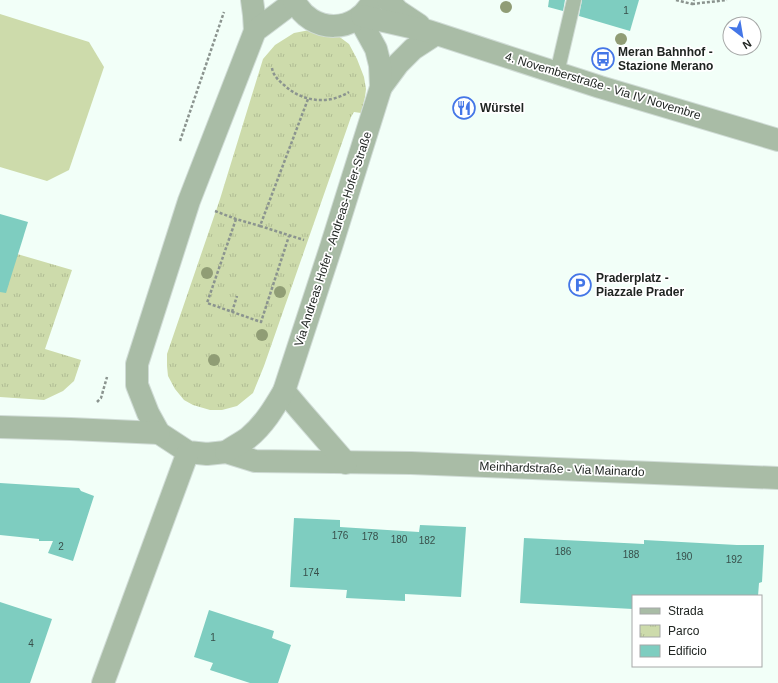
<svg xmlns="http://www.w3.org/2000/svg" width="778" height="683" font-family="Helvetica,sans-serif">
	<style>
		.grass { fill: #cddbab }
		.park { fill: url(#park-tufts) }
		.building { fill: #7ecdc0 }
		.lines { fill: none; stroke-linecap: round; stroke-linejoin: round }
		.service-casing { stroke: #d0dcd6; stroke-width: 16 }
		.minor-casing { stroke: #d0dcd6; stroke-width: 24 }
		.tertiary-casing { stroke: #d0dcd6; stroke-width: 24 }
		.path { stroke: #8b948f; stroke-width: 2.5; stroke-dasharray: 3 2; stroke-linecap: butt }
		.service { stroke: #a9bca6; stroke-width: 14 }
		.minor { stroke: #a9bca6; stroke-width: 22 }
		.tertiary { stroke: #a9bca6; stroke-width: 22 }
		.tree { fill: #909d75 }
		.labels { text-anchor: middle; stroke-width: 3.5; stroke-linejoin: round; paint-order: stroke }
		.number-label { font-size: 10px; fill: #384f4a }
		.poi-label { font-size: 12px; font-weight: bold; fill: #202522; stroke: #fff; text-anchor: start }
		.street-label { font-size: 12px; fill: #202522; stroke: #fff }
	</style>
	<defs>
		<pattern id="park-tufts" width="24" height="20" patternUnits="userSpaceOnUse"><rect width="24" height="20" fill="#cddbab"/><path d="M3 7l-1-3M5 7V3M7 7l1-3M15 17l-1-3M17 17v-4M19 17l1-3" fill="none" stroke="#b0bc93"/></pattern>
	</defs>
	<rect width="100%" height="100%" fill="#f2fff8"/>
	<polygon class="grass" points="0,14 89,42 104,67 69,170 47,181 0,167"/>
	<g class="park">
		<polygon points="315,29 337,35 349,44 357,59 364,77 366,89 365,97 361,113 354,112 351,117 264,366 253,393 237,406 222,410 210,410 193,405 184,400 175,389 168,376 167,366 167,354 220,199 263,59 275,45 294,33"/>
		<polygon points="0,249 72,270 45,349 81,360 74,381 63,391 44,400 0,397"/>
	</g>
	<g class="building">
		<polygon points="549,0 565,0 563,11 548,7"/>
		<polygon points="582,0 639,0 630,31 579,16"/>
		<polygon points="0,214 28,222 6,293 0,292"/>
		<polygon points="0,483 79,488 81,491 94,496 73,561 48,553 53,541 39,541 39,539 0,535"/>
		<polygon points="294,518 340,520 340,527 419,532 420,525 466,527 461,597 405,594 405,601 346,598 347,590 290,587"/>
		<polygon points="524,538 644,544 644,540 737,545 764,545 762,582 759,583 758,596 633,596 633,609 520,603"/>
		<polygon points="0,602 52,619 30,683 0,683"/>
		<polygon points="209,610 274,631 272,638 291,645 278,683 250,683 210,670 213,663 194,657"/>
	</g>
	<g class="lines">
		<g class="service-casing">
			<polyline id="service" points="557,73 574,0"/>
		</g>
		<g class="minor-casing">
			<g id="minor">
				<polyline points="252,0 254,15 255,31"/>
				<polyline points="293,0 287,7 255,31 189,201 137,364 137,385 148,413 159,433 188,452 207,454 226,452 255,461 411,463 778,478"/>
				<polyline points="381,87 398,64 413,49 436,34"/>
				<polyline points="284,391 300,410 346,463"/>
				<polyline points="0,427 71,429 159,433"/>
				<path d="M226,452C233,447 241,443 248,438C264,425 274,408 284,391L331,247L381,87L380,65L376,49L359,18"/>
				<polyline points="103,683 188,452"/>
			</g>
		</g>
		<g class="tertiary-casing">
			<g id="tertiary">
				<path d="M294,0C311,35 357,34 373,0"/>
				<polyline points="388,0 398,11 419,25"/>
				<polyline points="362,16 428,31 600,87 778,140"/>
			</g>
		</g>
		<g class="path">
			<polyline points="676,0 692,4 694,0"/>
			<polyline points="692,4 727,0"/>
			<path d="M272,68C273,75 278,80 284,85C302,102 328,105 349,92"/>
			<polyline points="180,141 224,12"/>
			<polyline points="215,211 236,219 260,226 308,99"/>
			<polyline points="236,219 207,303 261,322 289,236"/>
			<polyline points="260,226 304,240"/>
			<polyline points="232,312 237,296"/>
			<polyline points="97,402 101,398 107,377"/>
		</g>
		<use href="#service" class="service"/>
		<use href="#minor" class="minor"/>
		<use href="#tertiary" class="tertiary"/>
	</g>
	<g class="tree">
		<circle cx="506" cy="7" r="6"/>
		<circle cx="621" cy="39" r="6"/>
		<circle cx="207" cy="273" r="6"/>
		<circle cx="280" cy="292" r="6"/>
		<circle cx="262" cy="335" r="6"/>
		<circle cx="214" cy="360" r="6"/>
	</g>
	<defs>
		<g id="bus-ring" transform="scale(1.15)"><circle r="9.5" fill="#fff" stroke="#4476e7" stroke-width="1.5"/><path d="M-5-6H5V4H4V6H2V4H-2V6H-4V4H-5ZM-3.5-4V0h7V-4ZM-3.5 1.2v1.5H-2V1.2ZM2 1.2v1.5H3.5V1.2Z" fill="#4476e7"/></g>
		<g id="restaurant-ring" transform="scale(1.15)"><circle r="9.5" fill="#fff" stroke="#4476e7" stroke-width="1.5"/><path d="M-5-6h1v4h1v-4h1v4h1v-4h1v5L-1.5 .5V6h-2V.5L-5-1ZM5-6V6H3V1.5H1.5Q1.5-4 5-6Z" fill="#4476e7"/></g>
		<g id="parking-ring" transform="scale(1.15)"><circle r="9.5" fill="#fff" stroke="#4476e7" stroke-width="1.5"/><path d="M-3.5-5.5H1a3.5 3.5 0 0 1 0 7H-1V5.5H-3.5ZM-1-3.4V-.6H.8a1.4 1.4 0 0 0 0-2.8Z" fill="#4476e7"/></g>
	</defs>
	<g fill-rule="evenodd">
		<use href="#bus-ring" x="603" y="59"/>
		<use href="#restaurant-ring" x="464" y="108"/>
		<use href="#parking-ring" x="580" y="285"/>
	</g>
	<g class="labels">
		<g class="number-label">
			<text x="626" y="14">1</text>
			<text x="340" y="539">176</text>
			<text x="370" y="540">178</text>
			<text x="399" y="543">180</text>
			<text x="427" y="544">182</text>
			<text x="61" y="550">2</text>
			<text x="563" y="555">186</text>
			<text x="631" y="558">188</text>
			<text x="684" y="560">190</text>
			<text x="734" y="563">192</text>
			<text x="311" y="576">174</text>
			<text x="213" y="641">1</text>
			<text x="31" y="647">4</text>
		</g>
		<g class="poi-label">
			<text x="618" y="56">Meran Bahnhof -<tspan x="618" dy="14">Stazione Merano</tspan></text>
			<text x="480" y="112">Würstel</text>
			<text x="596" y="282">Praderplatz -<tspan x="596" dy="14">Piazzale Prader</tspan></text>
		</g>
		<g class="street-label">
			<text transform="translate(603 86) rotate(17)" y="4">4. Novemberstraße - Via IV Novembre</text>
			<text transform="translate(333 239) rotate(-72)" y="4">Via Andreas Hofer - Andreas-Hofer-Straße</text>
			<text transform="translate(562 469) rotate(2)" y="4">Meinhardstraße - Via Mainardo</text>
		</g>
	</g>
	<rect x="632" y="595" width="130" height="72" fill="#ffffff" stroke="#a6a8a7"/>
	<rect x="640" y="608" width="20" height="6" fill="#a9bca6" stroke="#a6a8a7"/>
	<text x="668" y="615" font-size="12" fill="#202522">Strada</text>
	<rect x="640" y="625" width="20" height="12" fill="url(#park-tufts)" stroke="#a6a8a7"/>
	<text x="668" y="635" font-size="12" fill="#202522">Parco</text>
	<rect x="640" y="645" width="20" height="12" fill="#7ecdc0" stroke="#a6a8a7"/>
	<text x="668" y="655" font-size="12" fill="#202522">Edificio</text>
	<g transform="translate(742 36) rotate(149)"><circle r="19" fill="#ffffff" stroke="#a6a8a7"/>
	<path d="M0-3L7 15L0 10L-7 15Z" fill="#4476e7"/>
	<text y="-6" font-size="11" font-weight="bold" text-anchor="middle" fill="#202522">N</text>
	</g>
</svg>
